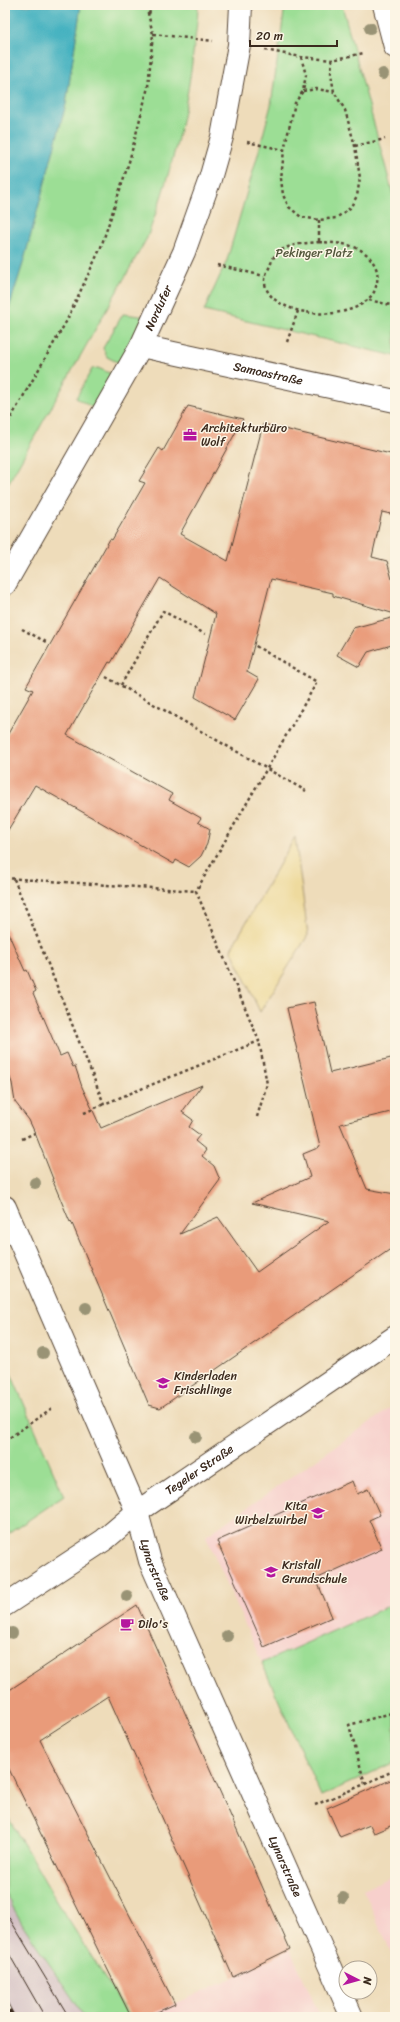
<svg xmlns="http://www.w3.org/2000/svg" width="400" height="2022" font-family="Sriracha,sans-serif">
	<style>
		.built { fill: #f7d0cc }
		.industrial { fill: #d2bec3 }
		.green { fill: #9cde95; stroke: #6c845a }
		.sand { fill: #eeda9e; stroke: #94825e }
		.water { fill: #43b1c0; stroke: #3f6e6f }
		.building { fill: #e99b7a }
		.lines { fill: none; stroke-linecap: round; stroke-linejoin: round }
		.street-casing { stroke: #564535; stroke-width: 24 }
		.path { stroke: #564535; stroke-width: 2.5; stroke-dasharray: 3 3; stroke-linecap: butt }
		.street { stroke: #fff; stroke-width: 22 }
		.tram { stroke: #3b2a1e; stroke-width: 1 }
		.rail-casing { stroke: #3b2a1e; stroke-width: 4.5 }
		.rail { stroke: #fcf5e5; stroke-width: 3; stroke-dasharray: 9; stroke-linecap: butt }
		.tree { fill: #999375 }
		.labels { text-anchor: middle; stroke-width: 3; stroke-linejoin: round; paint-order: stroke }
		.park-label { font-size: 12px; fill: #53573c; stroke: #fcf5e5 }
		.street-label { font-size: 12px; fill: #3b2a1e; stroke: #fcf5e5 }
		.poi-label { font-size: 12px; fill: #3b2a1e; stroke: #fcf5e5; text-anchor: start }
	</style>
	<rect width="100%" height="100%" fill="#fcf5e5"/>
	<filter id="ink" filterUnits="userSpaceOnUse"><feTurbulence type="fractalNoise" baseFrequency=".025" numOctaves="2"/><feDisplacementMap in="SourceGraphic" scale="8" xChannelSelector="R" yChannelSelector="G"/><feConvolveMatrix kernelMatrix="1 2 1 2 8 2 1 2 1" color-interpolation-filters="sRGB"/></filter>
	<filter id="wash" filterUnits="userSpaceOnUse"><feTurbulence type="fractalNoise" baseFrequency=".012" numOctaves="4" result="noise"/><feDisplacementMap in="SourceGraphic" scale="16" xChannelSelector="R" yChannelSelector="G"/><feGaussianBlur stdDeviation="0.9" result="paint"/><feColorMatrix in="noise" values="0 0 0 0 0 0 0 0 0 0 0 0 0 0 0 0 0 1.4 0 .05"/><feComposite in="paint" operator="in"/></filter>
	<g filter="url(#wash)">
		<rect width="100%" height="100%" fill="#eedcba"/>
		<g class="built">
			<polygon points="395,1405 395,1603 262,1663 206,1536"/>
			<polygon points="395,1875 395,1962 363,1889"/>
			<polygon points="290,1949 321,2017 146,2017 234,1977"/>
		</g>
		<polygon class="industrial" points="5,1893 23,1925 85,2017 5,2017"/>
		<g class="green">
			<path d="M81,5H198C198,21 195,38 193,54C186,118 169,178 147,238L5,489V321L24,260L66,104Z"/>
			<polygon points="285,5 342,5 395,202 395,356 204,311 227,260 258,154 271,105"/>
			<polygon points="123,314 148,317 121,364 107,357 103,348"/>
			<polygon points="98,368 114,375 95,408 93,408 76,398 92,369"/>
			<polygon points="5,1360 64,1496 5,1536"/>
			<polygon points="395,1603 395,1762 321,1796 262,1663"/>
			<polygon points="5,1812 57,1902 130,2017 85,2017 23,1925 5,1893"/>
		</g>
		<polygon class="sand" points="295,837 308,935 260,1012 231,949"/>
		<polygon class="water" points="5,5 81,5 66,104 24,260 5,321"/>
		<g id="blocks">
			<g class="building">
				<polygon points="188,406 243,419 180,534 228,561 263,424 395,455 395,515 382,512 372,557 387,561 395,590 395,614 333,596 333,593 271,579 247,672 259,679 235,720 195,697 216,614 160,578 111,663 109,662 67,735 172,794 169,800 201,818 198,822 210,829 207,844 201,856 189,867 176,860 174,864 35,785 5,835 5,739 33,690 26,687 110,539 112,540 145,483 139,481 159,448 163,451"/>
				<polygon points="395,617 395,644 368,652 359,667 337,655 353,628"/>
				<polygon points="5,926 25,971 27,970 36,991 33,993 60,1056 67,1053 73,1067 75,1066 82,1087 101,1128 202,1085 182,1112 193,1120 189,1127 200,1135 195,1141 206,1150 202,1156 214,1166 220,1180 180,1234 218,1217 257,1272 329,1221 252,1203 310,1177 303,1154 320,1147 287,1008 314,1002 330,1073 395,1057 395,1111 340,1124 367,1189 395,1194 395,1246 160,1408 149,1405 71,1221 70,1222 52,1179 53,1179 35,1133 29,1120 15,1102 12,1083 5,1065"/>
				<polygon points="352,1481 357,1494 368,1489 380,1515 369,1520 382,1549 316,1579 332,1617 264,1647 217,1541"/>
				<polygon points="137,1605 290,1949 233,1977 108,1696 40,1740 175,2004 146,2017 131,2017 5,1761 5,1693"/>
				<polygon points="395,1778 395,1824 374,1833 370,1825 340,1837 327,1808"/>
			</g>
		</g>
	</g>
	<g filter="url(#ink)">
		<use href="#blocks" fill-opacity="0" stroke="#564535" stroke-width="1"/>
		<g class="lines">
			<g class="street-casing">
				<g id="street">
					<polyline points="384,5 395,47"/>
					<path id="s1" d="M141,346L395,401"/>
					<path id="s2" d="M5,584L141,346L184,252L210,179L222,137L239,45L241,5"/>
					<path id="s3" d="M5,1207L137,1512L150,1561L352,2017"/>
					<path id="s4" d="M5,1605L104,1540L137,1512L395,1337"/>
				</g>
			</g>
			<g class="path">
				<polyline points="149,14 152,5"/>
				<polyline points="153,34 213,41"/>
				<polyline points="265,50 301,57 332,60 364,53"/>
				<polyline points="301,57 306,75 303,91 295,103 284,150 281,179 283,195 289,207 301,217 319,220 336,218 350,208 357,196 360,178 355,146 345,110 334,92 331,74 332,60"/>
				<polyline points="303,91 317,89 334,92"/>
				<polyline points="247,142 284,150"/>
				<polyline points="355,146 385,139"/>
				<polyline points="319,220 319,242"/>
				<path d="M319,242C342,243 366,244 376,268C379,276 377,285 374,292C350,332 243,312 269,268C271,264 273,257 276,254C287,244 306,243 319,242Z"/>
				<polyline points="217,265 264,276"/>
				<polyline points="369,300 395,306"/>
				<polyline points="287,342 298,311"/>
				<polyline points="5,428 66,322 101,247 129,162 148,87 153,34 146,5"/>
				<polyline points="22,629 46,642"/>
				<polyline points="106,677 306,791"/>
				<polyline points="121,685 163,611 205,634"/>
				<polyline points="5,878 196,891"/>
				<polyline points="14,879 104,1104 259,1041 196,891 317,682 254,645"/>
				<polyline points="84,1113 104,1104"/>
				<polyline points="257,1117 267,1084 259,1041"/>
				<polyline points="22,1139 35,1133"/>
				<polyline points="5,1441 52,1408"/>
				<polyline points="365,1784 395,1770"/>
				<polyline points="315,1805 365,1784 349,1725 395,1712"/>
			</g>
			<use href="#street" class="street"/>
			<g class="tram">
				<polyline points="5,1911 69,2017"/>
				<polyline points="5,1947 45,2017"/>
			</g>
			<g class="rail-casing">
				<polyline id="rail" points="5,2002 13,2017"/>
			</g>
			<use href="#rail" class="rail"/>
		</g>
		<g class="tree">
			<circle cx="370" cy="28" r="6"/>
			<circle cx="383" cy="74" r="6"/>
			<circle cx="35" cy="1183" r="6"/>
			<circle cx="86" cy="1308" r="6"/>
			<circle cx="43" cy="1353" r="6"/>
			<circle cx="196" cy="1437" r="6"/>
			<circle cx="127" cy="1596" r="6"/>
			<circle cx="12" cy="1633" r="6"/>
			<circle cx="227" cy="1636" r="6"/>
			<circle cx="343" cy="1898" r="6"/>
		</g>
	</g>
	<defs>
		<g id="office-bare" transform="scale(1.08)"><path d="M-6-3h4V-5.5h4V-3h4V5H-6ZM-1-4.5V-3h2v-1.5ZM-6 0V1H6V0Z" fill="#b5179e" stroke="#fcf5e5" stroke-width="2.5" paint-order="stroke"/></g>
		<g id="school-bare" transform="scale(1.08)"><path d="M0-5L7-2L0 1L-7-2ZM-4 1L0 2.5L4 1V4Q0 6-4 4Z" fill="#b5179e" stroke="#fcf5e5" stroke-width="2.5" paint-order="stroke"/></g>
		<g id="cafe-bare" transform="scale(1.08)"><path d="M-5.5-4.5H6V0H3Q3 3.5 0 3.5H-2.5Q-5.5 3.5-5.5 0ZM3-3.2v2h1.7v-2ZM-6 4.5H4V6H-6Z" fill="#b5179e" stroke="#fcf5e5" stroke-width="2.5" paint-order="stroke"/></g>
	</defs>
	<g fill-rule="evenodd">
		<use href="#office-bare" x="190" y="435"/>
		<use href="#school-bare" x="163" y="1383"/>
		<use href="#school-bare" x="318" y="1513"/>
		<use href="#school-bare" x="271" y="1572"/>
		<use href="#cafe-bare" x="127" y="1624"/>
	</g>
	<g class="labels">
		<g class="park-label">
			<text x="314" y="257">Pekinger Platz</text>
		</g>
		<g class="street-label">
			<text dy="4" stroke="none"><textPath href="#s2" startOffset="316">Nordufer</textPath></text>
			<text dy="4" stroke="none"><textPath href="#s1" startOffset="130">Samoastraße</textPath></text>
			<text dy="4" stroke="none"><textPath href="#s4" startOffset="237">Tegeler Straße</textPath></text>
			<text dy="4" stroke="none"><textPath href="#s3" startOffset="393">Lynarstraße</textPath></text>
			<text dy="4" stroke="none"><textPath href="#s3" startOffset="717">Lynarstraße</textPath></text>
		</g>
		<g class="poi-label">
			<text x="201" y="432">Architekturbüro<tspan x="201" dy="14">Wolf</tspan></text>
			<text x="174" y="1380">Kinderladen<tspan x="174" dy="14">Frischlinge</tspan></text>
			<text x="307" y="1510" text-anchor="end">Kita<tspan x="307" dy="14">Wirbelzwirbel</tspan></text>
			<text x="282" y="1569">Kristall<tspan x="282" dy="14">Grundschule</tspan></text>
			<text x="138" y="1628">Dilo's</text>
		</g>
	</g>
	<rect width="400" height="2022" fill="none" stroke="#fcf5e5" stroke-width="20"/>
	<g transform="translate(358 1980) rotate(96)"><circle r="19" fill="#fcf5e5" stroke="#afa495"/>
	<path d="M0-3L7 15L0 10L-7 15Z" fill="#b5179e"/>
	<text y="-6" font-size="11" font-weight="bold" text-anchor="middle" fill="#3b2a1e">N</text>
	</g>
	<path d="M250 40v6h87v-6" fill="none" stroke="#3b2a1e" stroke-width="2"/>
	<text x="256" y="40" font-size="12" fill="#3b2a1e" stroke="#fcf5e5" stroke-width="3" paint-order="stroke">20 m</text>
</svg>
